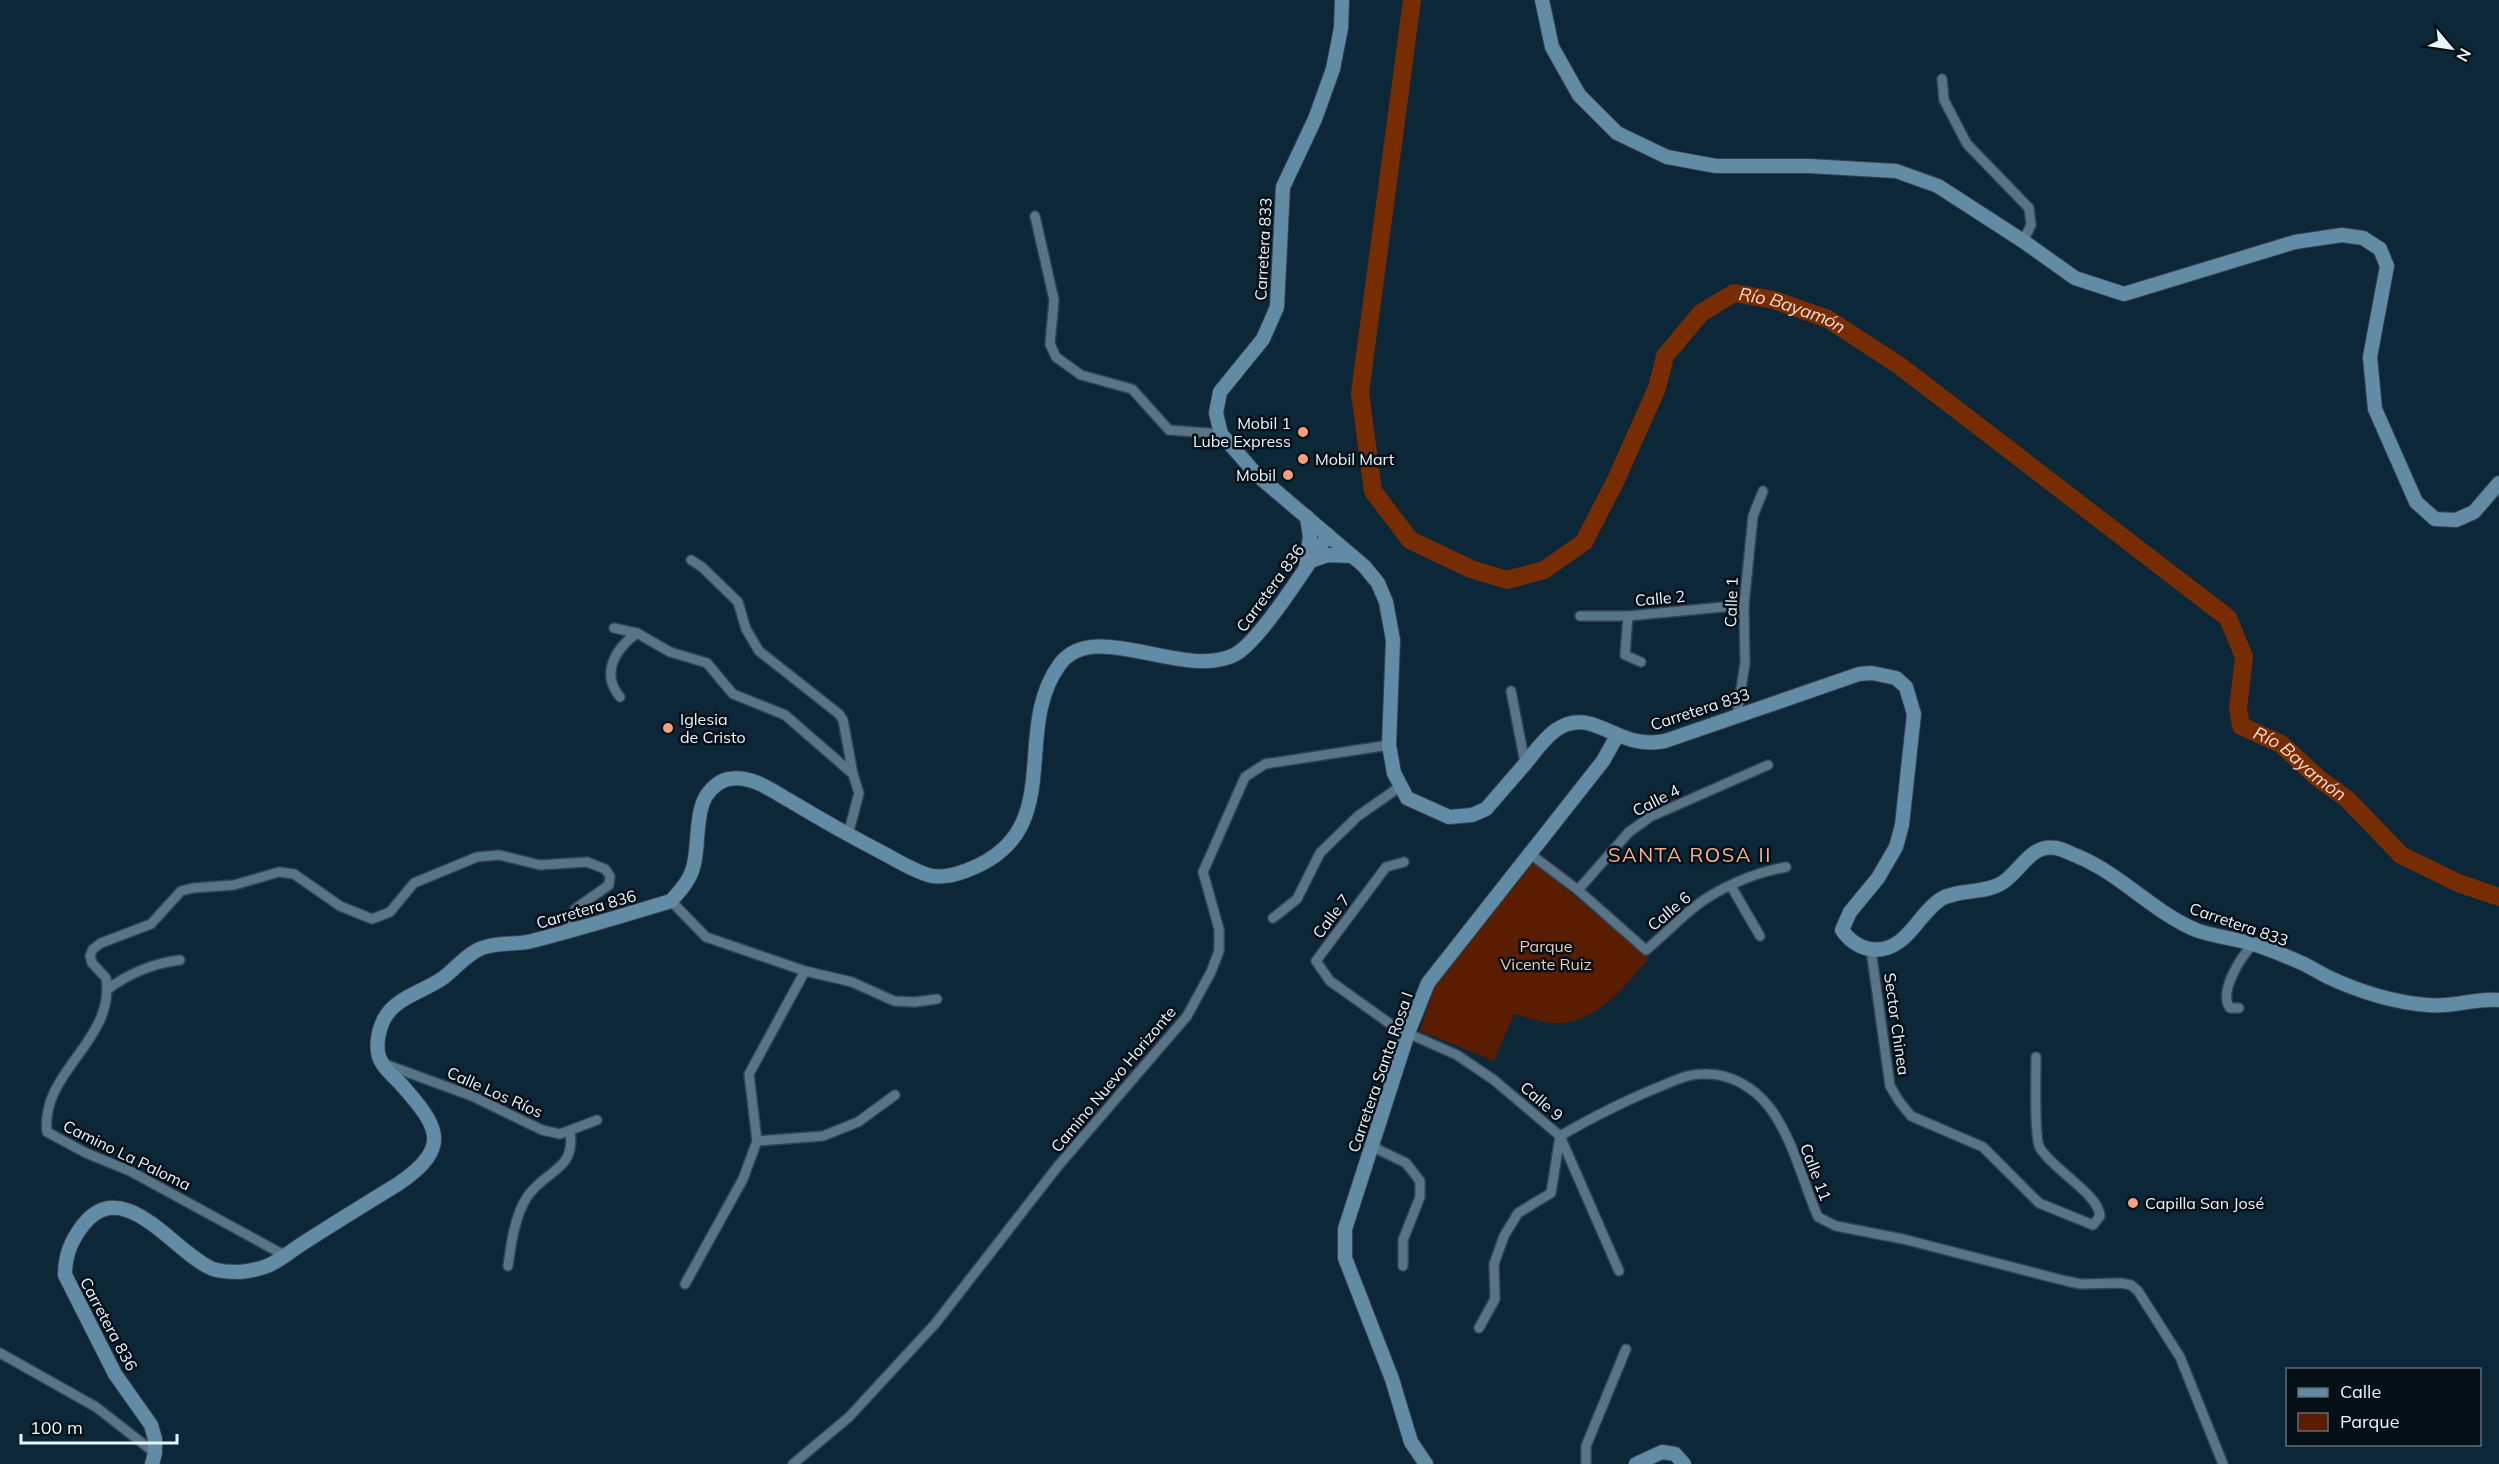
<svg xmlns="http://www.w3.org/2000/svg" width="2499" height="1464" font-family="Mulish,sans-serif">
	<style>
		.green { fill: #5a1d00 }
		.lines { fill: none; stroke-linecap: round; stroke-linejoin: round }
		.river { stroke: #782c02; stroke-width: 18 }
		.street-casing { stroke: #334250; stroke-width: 12 }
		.secondary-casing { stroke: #334250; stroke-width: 16 }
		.street { stroke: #587588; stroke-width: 9 }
		.secondary { stroke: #628ba5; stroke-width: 14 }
		.poi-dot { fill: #f2a07f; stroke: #050f16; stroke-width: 2 }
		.labels { text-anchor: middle; stroke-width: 5; stroke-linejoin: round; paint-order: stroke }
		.street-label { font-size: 16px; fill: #e9f5fe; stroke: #050f16 }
		.poi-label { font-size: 16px; fill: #e9f5fe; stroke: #050f16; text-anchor: start }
		.park-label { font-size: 16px; fill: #f4c6b3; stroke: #050f16 }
		.water-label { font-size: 18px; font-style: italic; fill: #f2dad1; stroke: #050f16 }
		.quarter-label { font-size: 20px; letter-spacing: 1.5px; fill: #fcaf90; stroke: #050f16 }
	</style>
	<rect width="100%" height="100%" fill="#0c2838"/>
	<path class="green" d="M1534,862L1649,958C1626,985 1599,1021 1560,1023C1545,1024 1528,1018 1514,1014L1494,1061L1420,1031L1433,990L1441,977Z"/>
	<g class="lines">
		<path class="river" id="s1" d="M1412,0L1360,393L1373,491L1410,540L1471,569L1507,580L1544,570L1584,542L1615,482L1657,388L1665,356L1701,313L1734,293L1774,300L1828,319L1900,366L2228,618L2244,657L2238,708L2241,726L2281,744L2318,778L2347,799L2401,855L2458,883L2499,897"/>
		<g class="street-casing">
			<g id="street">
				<polyline points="1942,79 1944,100 1967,144 2029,208 2031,225 2023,241"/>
				<polyline points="1035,216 1054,300 1050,344 1056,357 1081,375 1132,389 1169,430 1221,434"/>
				<polyline points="691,560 702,567 738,602 746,629 759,651 839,714 843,720 853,774 859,793 848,835"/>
				<polyline points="1580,616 1628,616 1744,605"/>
				<polyline points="1628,616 1625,655 1641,662"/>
				<polyline points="614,628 637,633 670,652 707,663 733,694 785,715 853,774"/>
				<polyline points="1511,691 1525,763"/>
				<path d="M620,697C600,673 616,648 637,633"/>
				<polyline points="1737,715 1745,663 1744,605 1753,516 1763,491"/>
				<path d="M1529,853L1578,890L1646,950C1662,937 1676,922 1692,909C1717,888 1754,873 1786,867"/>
				<polyline points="1404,862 1386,867 1316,961 1330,981 1396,1028 1457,1055 1494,1080 1560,1136 1619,1271"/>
				<polyline points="1731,886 1760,936"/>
				<polyline points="1578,890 1629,832 1650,817 1768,765"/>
				<polyline points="671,901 706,937 805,971 852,982 894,1001 915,1002 937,999"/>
				<polyline points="1273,918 1297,899 1320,853 1358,816 1401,786"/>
				<path d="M1871,950L1890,1086L1899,1101L1911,1116L1983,1147L2039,1203L2093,1225L2100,1216C2099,1194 2053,1170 2040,1148C2034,1139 2036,1072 2036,1057"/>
				<path d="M107,990C127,974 154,963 180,960"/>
				<path d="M2239,1008H2230C2218,992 2241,957 2253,944"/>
				<polyline points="382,1063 472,1096 542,1130 560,1134 597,1120"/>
				<polyline points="757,1141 823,1136 858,1122 895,1095"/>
				<polyline points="1371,1146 1406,1163 1420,1181 1420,1197 1403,1240 1403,1266"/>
				<path d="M284,1255L130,1171L86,1153L47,1132C40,1072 116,1040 106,978L92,963L90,956L93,949L101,943L151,924L181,891L193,888L234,885L279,872L294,874L340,906L372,919L390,912L414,883L477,857L499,855L540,865L587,862L605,869L610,876L609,885L575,909L567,931"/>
				<path d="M508,1266C511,1244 515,1215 527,1197C546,1169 576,1171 570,1131"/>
				<polyline points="685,1284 743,1179 757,1141 749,1074 805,971"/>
				<path d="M1479,1328L1495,1299L1494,1264L1504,1236L1518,1213L1551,1193L1560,1136C1593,1117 1624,1101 1659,1087C1673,1081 1687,1074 1703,1074C1730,1073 1754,1087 1770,1108C1793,1139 1803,1182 1818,1217L1836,1226L1903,1239L2066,1281L2081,1284L2121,1283L2131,1285L2138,1291L2180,1357L2223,1464"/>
				<polyline points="0,1353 96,1407 155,1453"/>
				<polyline points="793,1464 849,1417 935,1324 1058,1166 1187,1016 1211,972 1219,951 1219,929 1203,872 1245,777 1265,764 1389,745"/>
				<polyline points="1586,1464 1586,1446 1626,1349"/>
			</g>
		</g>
		<g class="secondary-casing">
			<g id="secondary">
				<path d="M1342,0L1341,28L1333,69L1315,119L1283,187L1277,307L1263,339L1220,392L1216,413L1221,434L1257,475L1364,566L1378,583L1386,602L1393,640L1389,745L1394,773L1407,798L1449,817L1472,815L1486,809C1499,794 1512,779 1525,764C1542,743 1559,715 1591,724C1619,733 1633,747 1665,741L1859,674L1872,673L1896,678L1906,687L1914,714L1902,825L1896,847L1878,878L1850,912L1842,930C1855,949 1879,957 1900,941C1916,929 1924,910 1941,899C1958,889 1984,894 2002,883C2021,871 2030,844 2056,848C2063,849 2071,854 2077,856C2121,874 2153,912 2196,930C2215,937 2235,938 2253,944C2270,949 2288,957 2304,964C2312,968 2320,973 2328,977C2360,992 2392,1002 2427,1005C2452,1008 2474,998 2499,1000"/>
				<polyline points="1542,0 1552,47 1579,95 1617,133 1667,157 1716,166 1809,166 1896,171 1938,186 2023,241 2075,278 2124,294 2295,242 2342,235 2363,238 2380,249 2387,266 2370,357 2375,409 2416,502 2435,519 2456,520 2474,512 2499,483"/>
				<polyline points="1310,561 1328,555 1352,556"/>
				<polyline points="1306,563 1310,537 1307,517"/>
				<path d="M152,1464L155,1453V1439L151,1425L115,1374L65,1275C65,1255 71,1241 83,1225C124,1173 175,1254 213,1269C221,1272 231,1272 240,1272C249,1271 259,1269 267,1266C280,1261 293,1249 305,1242C336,1222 367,1203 398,1184C454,1146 437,1125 400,1083C394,1077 386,1070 382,1063C374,1051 378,1031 384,1019C396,997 423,992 443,978C455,969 468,953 482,948C498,942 516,945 532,941C578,929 625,915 671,901C681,890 691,879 694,864C699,844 695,808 709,792C713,787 721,780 729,779C751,774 774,792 792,802C822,820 852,837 883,853C898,861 915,872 932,876C939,877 950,876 956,874C1074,839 1008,734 1060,664C1094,618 1183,680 1234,655C1260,642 1309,562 1328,535"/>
				<polyline points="1426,1464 1411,1442 1392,1379 1345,1258 1345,1229 1408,1033 1428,983 1603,761 1617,736"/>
				<polyline points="1636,1464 1662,1452 1675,1454 1684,1464"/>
			</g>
		</g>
		<use href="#street" class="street"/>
		<use href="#secondary" class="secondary"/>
	</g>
	<g class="poi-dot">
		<circle cx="1303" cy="432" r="6"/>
		<circle cx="1303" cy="459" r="6"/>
		<circle cx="1288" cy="475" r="6"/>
		<circle cx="668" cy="728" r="6"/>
		<circle cx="2133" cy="1203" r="6"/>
	</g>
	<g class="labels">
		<g class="street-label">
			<text transform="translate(1263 249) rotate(-87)" y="6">Carretera 833</text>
			<text transform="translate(1270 588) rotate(-54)" y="6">Carretera 836</text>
			<text transform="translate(1660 598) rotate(-5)" y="6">Calle 2</text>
			<text transform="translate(1731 602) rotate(-88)" y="6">Calle 1</text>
			<text transform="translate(1700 709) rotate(-18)" y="6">Carretera 833</text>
			<text transform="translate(1656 800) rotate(-27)" y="6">Calle 4</text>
			<text transform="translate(586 909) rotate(-16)" y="6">Carretera 836</text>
			<text transform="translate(1669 911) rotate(-40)" y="6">Calle 6</text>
			<text transform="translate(1331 916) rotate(-53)" y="6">Calle 7</text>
			<text transform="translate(2239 924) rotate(19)" y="6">Carretera 833</text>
			<text transform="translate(1897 1024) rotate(82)" y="6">Sector Chinea</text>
			<text transform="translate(1380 1072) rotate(-71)" y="6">Carretera Santa Rosa I</text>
			<text transform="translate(1113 1079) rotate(-50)" y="6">Camino Nuevo Horizonte</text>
			<text transform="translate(495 1092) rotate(24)" y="6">Calle Los Ríos</text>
			<text transform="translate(1542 1101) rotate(41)" y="6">Calle 9</text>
			<text transform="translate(127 1155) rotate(26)" y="6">Camino La Paloma</text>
			<text transform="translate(1816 1172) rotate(69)" y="6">Calle 11</text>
			<text transform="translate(109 1324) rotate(62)" y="6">Carretera 836</text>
		</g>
		<g class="poi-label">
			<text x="1291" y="429" text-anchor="end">Mobil 1<tspan x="1291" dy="18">Lube Express</tspan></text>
			<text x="1315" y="465">Mobil Mart</text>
			<text x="1276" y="481" text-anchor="end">Mobil</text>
			<text x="680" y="725">Iglesia<tspan x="680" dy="18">de Cristo</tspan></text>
			<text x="2145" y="1209">Capilla San José</text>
		</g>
		<g class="park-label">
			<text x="1546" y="952">Parque<tspan x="1546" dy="18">Vicente Ruiz</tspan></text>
		</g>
		<g class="water-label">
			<text dy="6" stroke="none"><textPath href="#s1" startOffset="1108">Río Bayamón</textPath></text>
			<text dy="6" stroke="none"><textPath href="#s1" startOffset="1827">Río Bayamón</textPath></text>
		</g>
		<g class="quarter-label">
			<text x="1690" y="862">SANTA ROSA II</text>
		</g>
	</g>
	<rect x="2286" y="1368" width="195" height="78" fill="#050f16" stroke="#606b73" stroke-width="1.5"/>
	<rect x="2298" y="1388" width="30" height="9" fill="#628ba5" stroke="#606b73" stroke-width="1.5"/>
	<text x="2340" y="1398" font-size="18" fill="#e9f5fe">Calle</text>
	<rect x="2298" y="1413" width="30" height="18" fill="#5a1d00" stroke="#606b73" stroke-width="1.5"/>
	<text x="2340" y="1428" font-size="18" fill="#e9f5fe">Parque</text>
	<g transform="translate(2451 48) rotate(119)" stroke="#050f16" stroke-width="4.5" paint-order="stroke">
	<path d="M0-4.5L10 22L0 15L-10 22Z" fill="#e9f5fe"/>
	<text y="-9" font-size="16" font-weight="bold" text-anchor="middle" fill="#e9f5fe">N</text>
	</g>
	<path d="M21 1434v9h156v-9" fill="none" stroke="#e9f5fe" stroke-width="3"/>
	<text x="30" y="1434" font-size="18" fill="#e9f5fe" stroke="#050f16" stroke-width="4.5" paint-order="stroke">100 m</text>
</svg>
